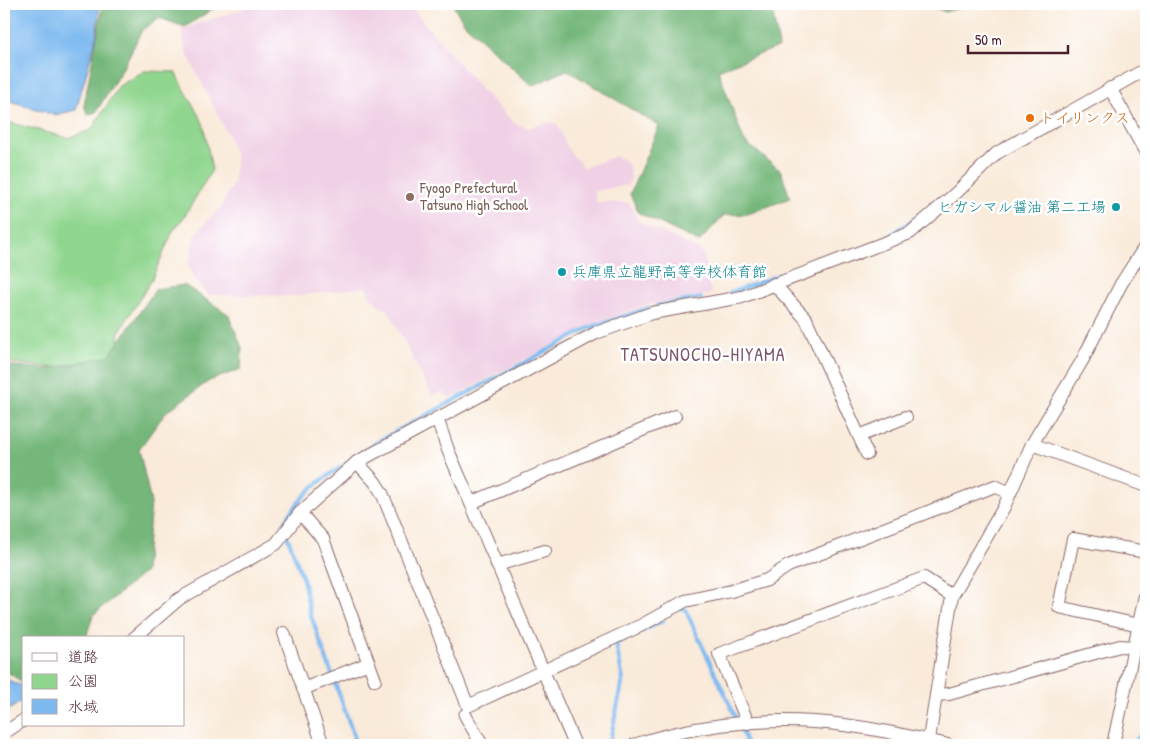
<svg xmlns="http://www.w3.org/2000/svg" width="1150" height="749" font-family="'Patrick Hand','Klee One',sans-serif">
	<style>
		.built { fill: #f0d0e5 }
		.green { fill: #90d68f; stroke: #6d7a5d }
		.forest { fill: #74b77a; stroke: #5f6b52 }
		.water { fill: #7ebaf0; stroke: #646c8e }
		.lines { fill: none; stroke-linecap: round; stroke-linejoin: round }
		.stream { stroke: #7ebaf0; stroke-width: 4 }
		.river { stroke: #7ebaf0; stroke-width: 24 }
		.minor-casing { stroke: #876668; stroke-width: 14 }
		.minor { stroke: #fff; stroke-width: 12 }
		.food-dot { fill: #e8710a; stroke: #fff; stroke-width: 2 }
		.education-dot { fill: #8d6e63; stroke: #fff; stroke-width: 2 }
		.culture-dot { fill: #0f9aa8; stroke: #fff; stroke-width: 2 }
		.labels { text-anchor: middle; stroke-width: 5; stroke-linejoin: round; paint-order: stroke }
		.food-label { font-size: 15px; fill: #c56008; stroke: #fff; text-anchor: start }
		.education-label { font-size: 15px; fill: #785e54; stroke: #fff; text-anchor: start }
		.culture-label { font-size: 15px; fill: #0d838f; stroke: #fff; text-anchor: end }
		.quarter-label { font-size: 18px; letter-spacing: 1px; fill: #7c546a; stroke: #fff }
	</style>
	<rect width="100%" height="100%" fill="#fff"/>
	<filter id="ink" filterUnits="userSpaceOnUse"><feTurbulence type="fractalNoise" baseFrequency=".02" numOctaves="2"/><feDisplacementMap in="SourceGraphic" scale="10" xChannelSelector="R" yChannelSelector="G"/><feConvolveMatrix kernelMatrix="1 2 1 2 8 2 1 2 1" color-interpolation-filters="sRGB"/></filter>
	<filter id="wash" filterUnits="userSpaceOnUse"><feTurbulence type="fractalNoise" baseFrequency=".0096" numOctaves="4" result="noise"/><feDisplacementMap in="SourceGraphic" scale="20" xChannelSelector="R" yChannelSelector="G"/><feGaussianBlur stdDeviation="1.12" result="paint"/><feColorMatrix in="noise" values="0 0 0 0 0 0 0 0 0 0 0 0 0 0 0 0 0 1.4 0 .05"/><feComposite in="paint" operator="in"/></filter>
	<g filter="url(#wash)">
		<rect width="100%" height="100%" fill="#f9ead9"/>
		<polygon class="built" points="293,4 410,4 419,17 487,96 514,123 529,128 547,122 557,124 569,151 584,168 617,156 628,164 631,178 628,185 594,191 596,202 629,203 638,221 703,252 711,294 645,305 593,324 450,398 443,392 432,396 388,310 380,307 370,296 367,287 296,296 209,295 196,281 188,266 195,234 221,207 234,182 235,157 228,135 185,50 182,29 252,6 277,8"/>
		<polygon class="green" points="144,71 175,72 203,123 212,170 184,217 173,231 151,281 119,332 120,352 72,370 4,362 4,121 68,138 91,130 119,86"/>
		<g class="forest">
			<polygon points="103,4 220,4 185,27 159,18 142,30 124,66 96,112 88,115 84,105"/>
			<polygon points="452,4 771,4 779,47 718,70 744,141 781,171 790,198 748,214 724,215 699,242 639,213 630,194 659,126 567,70 532,86 465,24"/>
			<polygon points="926,4 973,4 945,12"/>
			<polygon points="184,285 228,314 242,347 241,369 209,381 166,412 139,449 151,503 145,572 93,615 86,638 24,638 24,683 4,670 4,417 6,414 4,365 48,369 109,356 156,289"/>
		</g>
		<g class="water">
			<polygon points="4,4 100,4 96,39 76,110 55,115 4,99"/>
			<polygon points="4,678 24,687 24,700 4,713"/>
		</g>
		<g class="lines">
			<g class="stream">
				<polyline points="892,234 926,212"/>
				<polyline points="730,293 834,255"/>
				<polyline points="656,306 701,298"/>
				<polyline points="360,454 382,439 589,328 649,308"/>
				<path d="M285,528L283,525C305,489 317,483 350,461"/>
				<polyline points="287,535 303,579 310,613 354,736 352,745"/>
				<polyline points="681,609 684,607 737,720"/>
				<polyline points="740,726 747,745"/>
				<polyline points="609,745 623,680 616,644 663,621"/>
			</g>
			<polyline class="river" points="1146,745 1146,744"/>
		</g>
	</g>
	<g filter="url(#ink)">
		<g class="lines">
			<g class="minor-casing">
				<g id="minor">
					<polyline points="1110,88 1146,153"/>
					<polyline points="774,284 806,319 867,454"/>
					<polyline points="437,418 448,450 575,745"/>
					<polyline points="859,436 906,417"/>
					<polyline points="1032,444 1146,486"/>
					<polyline points="357,462 375,482 382,493 468,706 642,625 685,601 731,591 767,580 788,566 995,486 1010,493"/>
					<polyline points="471,503 675,416"/>
					<polyline points="300,513 323,539 375,680"/>
					<polyline points="497,565 545,551"/>
					<polyline points="1139,625 1059,607 1073,539 1146,552"/>
					<polyline points="284,633 323,745"/>
					<polyline points="134,638 179,599 276,544 300,513 357,462 596,333 652,313 742,297 910,233 955,194 997,153 1146,69"/>
					<polyline points="303,689 369,663"/>
					<polyline points="936,695 949,694 1120,646 1134,647"/>
					<polyline points="465,715 482,745"/>
					<polyline points="748,723 719,654 924,578 952,596"/>
					<polyline points="4,733 24,720"/>
					<path d="M634,745C689,726 754,718 814,722C859,725 905,735 948,745"/>
					<polyline points="928,745 952,596 1004,507 1032,444 1082,361 1121,284 1146,245"/>
					<polyline points="1113,745 1146,591"/>
				</g>
			</g>
			<use href="#minor" class="minor"/>
		</g>
	</g>
	<circle class="food-dot" cx="1030" cy="118" r="5"/>
	<circle class="education-dot" cx="410" cy="197" r="5"/>
	<g class="culture-dot">
		<circle cx="1116" cy="207" r="5"/>
		<circle cx="562" cy="272" r="5"/>
	</g>
	<g class="labels">
		<g class="food-label">
			<text x="1040" y="123">トイリンクス</text>
		</g>
		<g class="education-label">
			<text x="420" y="193">Fyogo Prefectural<tspan x="420" dy="17">Tatsuno High School</tspan></text>
		</g>
		<g class="culture-label">
			<text x="1106" y="212">ヒガシマル醤油 第二工場</text>
			<text x="572" y="277" text-anchor="start">兵庫県立龍野高等学校体育館</text>
		</g>
		<g class="quarter-label">
			<text x="703" y="361">TATSUNOCHO-HIYAMA</text>
		</g>
	</g>
	<rect width="1150" height="749" fill="none" stroke="#fff" stroke-width="20"/>
	<rect x="22" y="636" width="162" height="90" fill="#ffffff" stroke="#b7a5aa"/>
	<rect x="32" y="653" width="25" height="8" fill="#ffffff" stroke="#b7a5aa"/>
	<text x="68" y="662" font-size="15" fill="#4a1f2b">道路</text>
	<rect x="32" y="674" width="25" height="15" fill="#90d68f" stroke="#b7a5aa"/>
	<text x="68" y="686" font-size="15" fill="#4a1f2b">公園</text>
	<rect x="32" y="699" width="25" height="15" fill="#7ebaf0" stroke="#b7a5aa"/>
	<text x="68" y="712" font-size="15" fill="#4a1f2b">水域</text>
	<path d="M968 45v8h100v-8" fill="none" stroke="#4a1f2b" stroke-width="2.5"/>
	<text x="975" y="45" font-size="15" fill="#4a1f2b" stroke="#ffffff" stroke-width="4" paint-order="stroke">50 m</text>
</svg>
